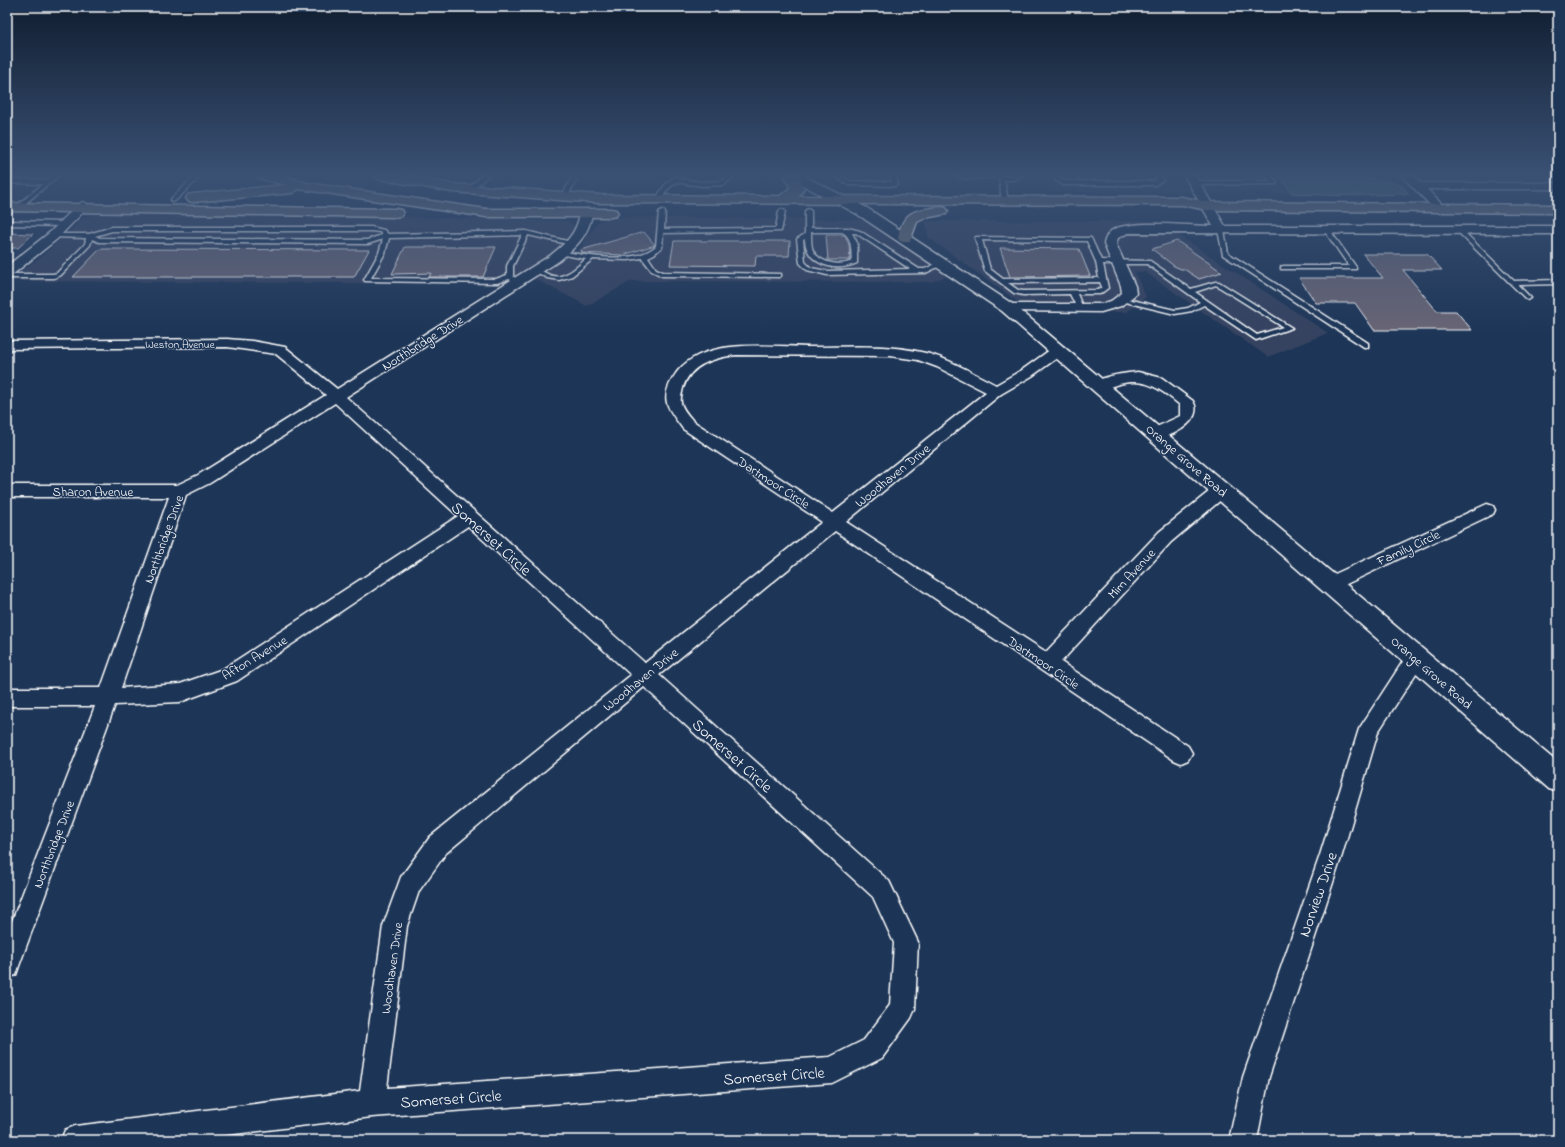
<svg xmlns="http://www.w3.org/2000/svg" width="1565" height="1147" font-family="'Indie Flower',sans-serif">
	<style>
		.built { fill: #344360 }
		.green { fill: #4f7070; stroke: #a7b8b8 }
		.building { fill: #696574; stroke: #fff }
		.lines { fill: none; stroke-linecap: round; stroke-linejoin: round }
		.lane-casing { stroke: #fff; stroke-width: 3 }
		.street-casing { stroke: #fff; stroke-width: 3 }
		.secondary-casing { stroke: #fff; stroke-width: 3 }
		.primary-casing { stroke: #fff; stroke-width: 3 }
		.lane { fill: #1d3557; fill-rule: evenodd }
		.street { fill: #1d3557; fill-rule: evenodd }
		.secondary { fill: #1d3557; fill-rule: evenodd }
		.primary { fill: #6c6f75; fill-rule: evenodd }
		.labels { text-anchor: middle; stroke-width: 3; stroke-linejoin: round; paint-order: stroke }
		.far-street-label { font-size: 11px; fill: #fff; stroke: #1d3557 }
		.street-label { font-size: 13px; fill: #fff; stroke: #1d3557 }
		.near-street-label { font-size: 16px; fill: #fff; stroke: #1d3557 }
	</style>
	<rect width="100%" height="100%" fill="#1d3557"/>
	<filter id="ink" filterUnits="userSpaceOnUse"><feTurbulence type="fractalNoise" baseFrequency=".025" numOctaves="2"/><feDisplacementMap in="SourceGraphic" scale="8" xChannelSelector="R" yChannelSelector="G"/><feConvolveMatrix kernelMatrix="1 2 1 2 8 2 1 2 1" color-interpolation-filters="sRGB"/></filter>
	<g filter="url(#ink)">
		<g class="built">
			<polygon points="1044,175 1279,175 1292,193 1049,191"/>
			<polygon points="105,213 402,217 568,221 574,225 573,230 551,256 506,284 7,281 41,257 82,219 91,215"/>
			<polygon points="613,217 866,220 950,275 931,282 631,281 587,306 535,279 552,265 577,252 598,222"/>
			<polygon points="926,221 1157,221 1328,333 1268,357 1145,272 1135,272 1146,297 1127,312 1033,313 928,237"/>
		</g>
		<path class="green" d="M1279,175H1341L1350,180L1370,178L1400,184L1409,194C1370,195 1331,197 1292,193Z"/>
		<g class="building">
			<polygon points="644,232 655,245 623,255 582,253 581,250"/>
			<polygon points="7,233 33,234 18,248 7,248"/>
			<polygon points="826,235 845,235 849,245 850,260 828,260"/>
			<polygon points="674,241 790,241 789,256 756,256 755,266 670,265"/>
			<polygon points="1177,241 1222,272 1199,279 1184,269 1181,269 1174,266 1152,249"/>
			<polygon points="405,247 496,247 483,277 429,277 431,273 392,274"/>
			<polygon points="1000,248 1079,249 1090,276 1010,277"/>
			<polygon points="100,249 118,249 369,250 354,277 73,277"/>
			<polygon points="1363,254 1427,254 1442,270 1403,270 1437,311 1456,311 1472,330 1374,330 1355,303 1316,303 1299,278 1383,278"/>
		</g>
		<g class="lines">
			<g class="lane-casing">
				<g id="lane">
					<polygon points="53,175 59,175 20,208 7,214 7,210 16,206 43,184 7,183 7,179 47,180"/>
					<polygon points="196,175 202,175 175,201 171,201 171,199"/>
					<polygon points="483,175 489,175 472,190 468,190 468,188"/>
					<polygon points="571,175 577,175 577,179 567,197 563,197 562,196 571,179"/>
					<path d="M729,175H735L724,185L701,186L676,182L666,191L661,201L656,200C660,191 670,175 681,176L682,177L680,179L701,182L722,181Z"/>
					<polygon points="833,175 840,175 850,181 892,182 890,175 896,175 898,184 895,186 849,185"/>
					<polygon points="952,175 1001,175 1010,177 1025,175 1013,180 1004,180 1008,201 1005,203 1002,201 999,178 995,177 968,179"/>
					<polygon points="1053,175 1059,175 1060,179 1064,181 1154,181 1157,179 1155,175 1160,175 1163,180 1155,185 1063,185 1056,181"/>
					<polygon points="1266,175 1271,175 1277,183 1276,184 1193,185 1190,183 1193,181 1270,181"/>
					<path d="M782,209L785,211L781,231L663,233L662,247L654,254L648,257L656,269L663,272L781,274V276L779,277L662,276L652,271L642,258L628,260L593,259L572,276L559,280L547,278L533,270L536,268C542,270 547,275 553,276C566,279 578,266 586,259L559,254V252L561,251C587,256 635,265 656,246L659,212L662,210L665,212L664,229L776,228L779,211Z"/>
					<path d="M808,209L811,211V228H848L860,231L919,269H925L942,261L945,263L926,273L827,275L807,270L800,263L797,239L805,234V211ZM811,232H842C853,237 851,251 852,261C839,267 817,263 812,248C811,243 811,237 811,232ZM852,233H856L910,269L827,271L811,268L805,262L803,240L805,239C806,265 836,273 857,263V243Z"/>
					<polygon points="7,221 65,222 68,224 65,226 7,225"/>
					<path d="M371,227L384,230L388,234L526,231L575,243L572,245L528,235L513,266V276L516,279L513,281L509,279L497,283L365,281L364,280L379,253L383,239L368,244L99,242L92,239L90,245L61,275L54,278H7V274H53L57,273L85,244L86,238L51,237L50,236L53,234H89L112,227ZM112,231H371L380,232L382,235L367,240L100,238L95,236ZM522,235L507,266V275L496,279L371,278L385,253L389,238Z"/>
					<polygon points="1221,228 1224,230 1228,253 1368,343 1368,347 1364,347 1223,255 1218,230"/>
					<polygon points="1327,228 1329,229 1356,267 1356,269 1281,269 1281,267 1283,266 1349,266 1324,230"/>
					<polygon points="1457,229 1461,229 1514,281 1558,280 1558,284 1518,285 1531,298 1528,300 1526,299 1457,231"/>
					<path d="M976,237L1091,238L1101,260L1150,261L1191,289L1215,282H1219L1292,328L1256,340L1204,305L1192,311L1175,314L1121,301V299L1123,298L1175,310L1188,308L1200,302L1147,264H1103L1108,288L1100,294H1077L1083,308L1080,310L1077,308L1070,294L1023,295L1014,293L985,271L975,238ZM982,240L1087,241L1096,262L1099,278L1003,279L990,269ZM1100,282L1102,287L1098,290L1023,291L1018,290L1008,283ZM1216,285L1283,327L1257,335L1195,292Z"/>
				</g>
			</g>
			<g class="street-casing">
				<g id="street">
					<path d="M1184,175H1195L1225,226H1558V234L1128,233L1118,238L1116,244L1135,286L1136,294L1121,306L1101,312L1003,311L1001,308L1003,305L1008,304H1101L1111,301L1122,293L1121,286L1104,244C1105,239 1107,234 1111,231C1127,219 1191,226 1213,226Z"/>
					<polygon points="1401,175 1413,175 1420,183 1558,183 1558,189 1427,189 1446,209 1440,213 1436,211"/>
					<polygon points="83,202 87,204 89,206 87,208 57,239 12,275 7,276 7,266 49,233 79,204"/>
					<path d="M586,209L592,213C589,235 576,247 559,261L346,397L645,663L822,522L683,429C669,409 659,401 673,378C698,335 770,347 812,347C848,347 885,344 921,352C947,357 972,373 996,385L1022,370L1054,347H1064L1066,350L1064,353L1032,376L1001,394L846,522L1046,652L1159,532L1216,486L1222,484L1228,486L1230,490L1228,494L1171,542L1061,662L1188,746L1192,753L1188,760L1181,763L1174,760L835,531L659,675L889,881L918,942L915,1009L911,1018L882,1058L832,1083L372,1117L185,1140H61L65,1130L75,1126L360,1091L383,926L401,877L430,837L631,675L468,526L237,681L180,702L115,705L19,966L16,975L7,978V934L95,706H7V688H101L169,497H7V485H177L198,475L326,395L276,354L227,347L7,349V341L227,339L252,341L285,347L337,389L551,255C566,243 577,233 580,213ZM736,355L890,356L918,360L937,367L986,392L833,513L693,421C689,416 683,410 681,403C680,398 682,393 683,388C690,364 714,358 736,355ZM335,403L458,516L223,669L180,684L121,688L186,495L210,483ZM644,687L873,897L894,943L890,1005L864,1040L830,1057L387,1088L407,926L419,891L446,853Z"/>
					<path d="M1138,372L1162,378L1193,401C1206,421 1166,442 1150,438L1148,434L1150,430L1180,416V405C1161,389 1145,377 1119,384C1111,386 1103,391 1095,388L1093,385C1098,376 1127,373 1138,372Z"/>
					<polygon points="1487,504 1493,506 1495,510 1493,514 1336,589 1330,591 1324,589 1321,584 1324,579"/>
					<polygon points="1416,650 1423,652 1426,658 1378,732 1342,855 1269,1077 1257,1140 1229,1140 1243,1077 1320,855 1359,729 1409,652"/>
				</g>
			</g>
			<g class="secondary-casing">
				<polygon id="secondary" points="784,175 802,175 867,208 1014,305 1558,763 1558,792 1549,789 1002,311 857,214"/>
			</g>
			<g class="primary-casing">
				<g id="primary">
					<polygon points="257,175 280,175 307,183 486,209 611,209 616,210 618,213 616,216 611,217 486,217 299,189 292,193 193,202 188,201 186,198 188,195 193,194 285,185 258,178"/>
					<polygon points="373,175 405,175 452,184 600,195 780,196 790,188 785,177 786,175 798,175 804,188 799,196 1182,197 1207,202 1558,205 1558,213 1207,210 1182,205 600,203 452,192 379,179"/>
					<polygon points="7,203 396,209 401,210 403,213 401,216 396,217 7,211"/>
					<path d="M941,207L946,208L948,211L946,214L925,218L917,222L910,241H900L898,238C903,210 916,210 941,207Z"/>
				</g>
			</g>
			<use href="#lane" class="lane"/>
			<use href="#street" class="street"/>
			<use href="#secondary" class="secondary"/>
			<use href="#primary" class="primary"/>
		</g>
	</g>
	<linearGradient id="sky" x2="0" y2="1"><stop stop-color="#101d30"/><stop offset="0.52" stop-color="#3a5174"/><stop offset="1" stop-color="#3a5174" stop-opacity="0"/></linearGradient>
	<rect width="1565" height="336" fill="url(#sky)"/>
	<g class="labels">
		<g class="far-street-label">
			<text x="180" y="348">Weston Avenue</text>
		</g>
		<g class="street-label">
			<text transform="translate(422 342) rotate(-32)" y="5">Northbridge Drive</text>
			<text transform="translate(1187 460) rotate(41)" y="5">Orange Grove Road</text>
			<text transform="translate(892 475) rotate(-39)" y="5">Woodhaven Drive</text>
			<text transform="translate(774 482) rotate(33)" y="5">Dartmoor Circle</text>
			<text x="93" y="496">Sharon Avenue</text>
			<text transform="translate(163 539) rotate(-70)" y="5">Northbridge Drive</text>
			<text transform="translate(1408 547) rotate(-25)" y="5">Family Circle</text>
			<text transform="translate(1131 573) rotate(-47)" y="5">Mim Avenue</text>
			<text transform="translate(254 657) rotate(-31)" y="5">Afton Avenue</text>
			<text transform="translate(1044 662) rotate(34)" y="5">Dartmoor Circle</text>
			<text transform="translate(1432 672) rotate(41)" y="5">Orange Grove Road</text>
			<text transform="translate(640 679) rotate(-39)" y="5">Woodhaven Drive</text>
			<text transform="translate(53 844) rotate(-69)" y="5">Northbridge Drive</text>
			<text transform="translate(391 968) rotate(-82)" y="5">Woodhaven Drive</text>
		</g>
		<g class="near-street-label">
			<text transform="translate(492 538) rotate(42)" y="6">Somerset Circle</text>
			<text transform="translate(733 755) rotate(42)" y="6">Somerset Circle</text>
			<text transform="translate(1317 894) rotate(-71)" y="6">Norview Drive</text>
			<text transform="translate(774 1075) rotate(-4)" y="6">Somerset Circle</text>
			<text transform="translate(451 1098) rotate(-4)" y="6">Somerset Circle</text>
		</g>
	</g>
	<rect width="1565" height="1147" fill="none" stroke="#1d3557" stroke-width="24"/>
	<rect x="12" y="12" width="1541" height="1123" fill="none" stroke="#fff" stroke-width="1.5" filter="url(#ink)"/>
</svg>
